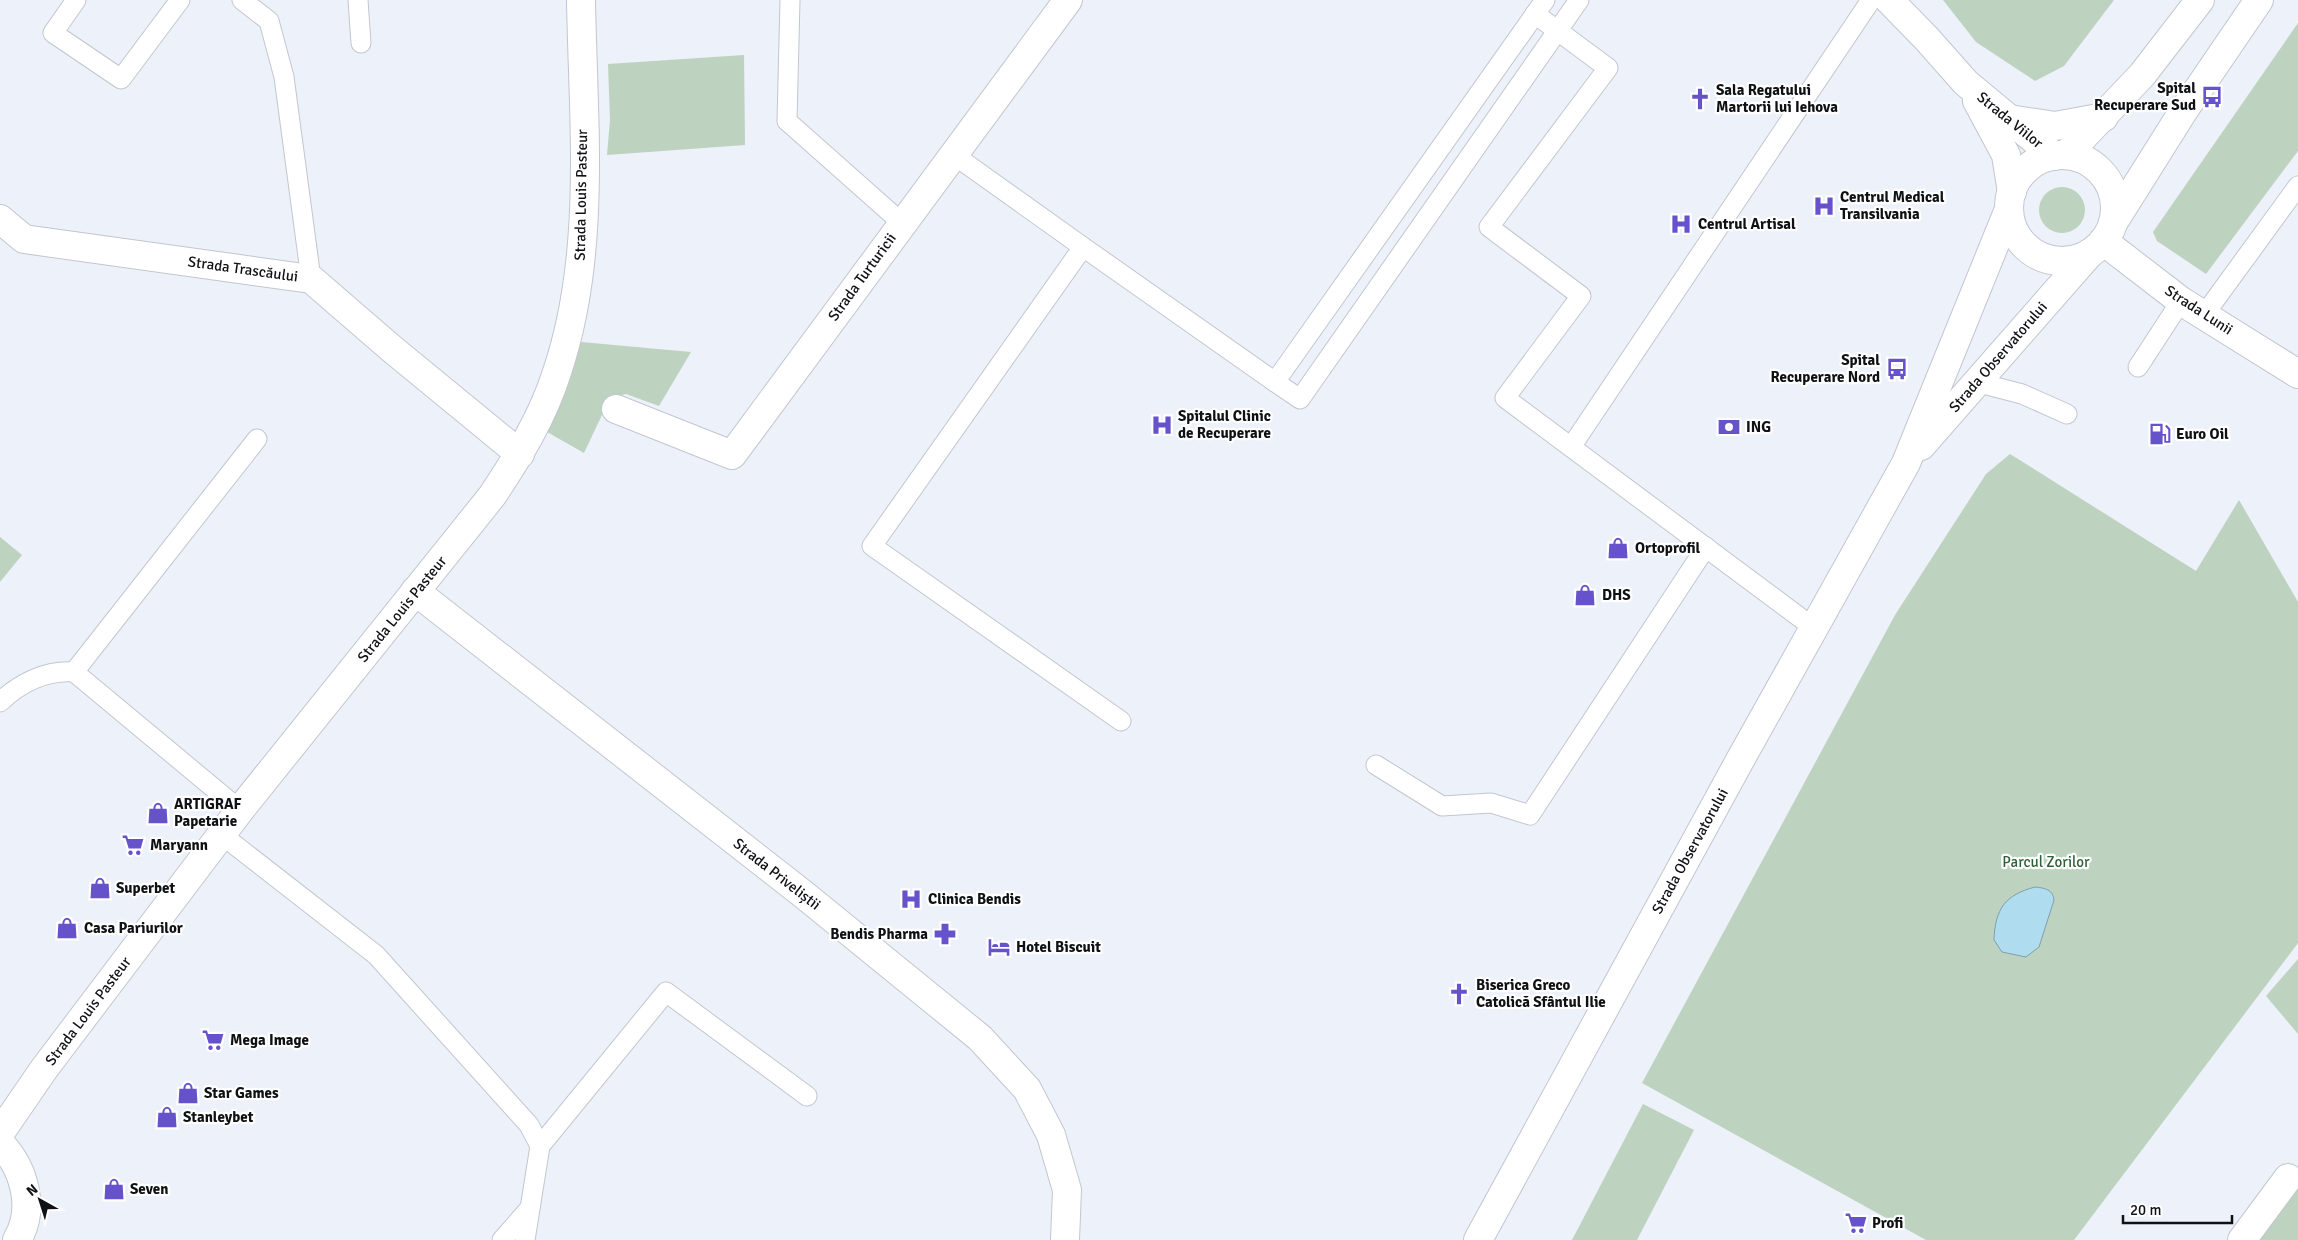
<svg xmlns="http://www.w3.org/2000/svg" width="2298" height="1240" font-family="Signika,sans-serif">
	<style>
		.green { fill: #bdd2bf }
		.water { fill: #afddef; stroke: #7fa0ad }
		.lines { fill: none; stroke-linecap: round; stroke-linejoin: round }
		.service-casing { stroke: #c2c6cf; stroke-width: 21 }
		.minor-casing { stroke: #c2c6cf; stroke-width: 30 }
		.tertiary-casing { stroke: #c2c6cf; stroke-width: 30 }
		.secondary-casing { stroke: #c2c6cf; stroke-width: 30 }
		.service { stroke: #fff; stroke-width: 19 }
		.minor { stroke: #fff; stroke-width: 28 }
		.tertiary { stroke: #fff; stroke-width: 28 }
		.secondary { stroke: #fff; stroke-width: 28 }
		.labels { text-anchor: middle; stroke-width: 4.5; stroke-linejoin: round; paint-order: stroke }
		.poi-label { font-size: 15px; font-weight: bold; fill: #101114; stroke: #fff; text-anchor: start }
		.street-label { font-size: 15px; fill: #101114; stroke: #fff }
		.park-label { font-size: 15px; fill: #2f5f37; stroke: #fff }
	</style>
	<rect width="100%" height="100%" fill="#edf1fa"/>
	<g class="green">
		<polygon points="1943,0 2114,0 2064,66 2035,81 1976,42"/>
		<polygon points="2298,23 2298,151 2206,274 2157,241 2153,232"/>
		<polygon points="744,55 745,145 607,155 610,120 608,64"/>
		<circle cx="2062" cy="210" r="23"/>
		<polygon points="581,342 691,352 659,406 626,394 610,398 584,453 547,432"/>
		<polygon points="2010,454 2196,571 2239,500 2298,602 2298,943 2074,1240 1926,1240 1642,1083 1895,615 1986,474"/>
		<polygon points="0,537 22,555 0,582"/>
		<polygon points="2298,959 2298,1034 2266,996"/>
		<polygon points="1643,1104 1694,1130 1637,1240 1572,1240"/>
		<polygon points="2298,1184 2298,1240 2258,1240"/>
	</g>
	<path class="water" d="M2035,887C2044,888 2053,889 2054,900L2039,947L2026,957L2002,952L1994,940C1995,909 2005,895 2035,887Z"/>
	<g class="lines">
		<g class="service-casing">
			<g id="service">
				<polyline points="76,0 53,33 121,79 180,0"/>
				<polyline points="242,0 269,21 284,77 311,279"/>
				<polyline points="358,0 361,43"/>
				<polyline points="790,0 787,121 902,223"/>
				<polyline points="1535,14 1608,68 1489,227 1581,296 1505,398 1814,628"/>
				<polyline points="954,155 1083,247"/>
				<polyline points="2204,315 2298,186"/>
				<polyline points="2138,367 2181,301"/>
				<polyline points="1275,382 1300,399 1579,0"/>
				<polyline points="1976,382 2022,394 2067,414"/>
				<polyline points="1571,447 1871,0"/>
				<polyline points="74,672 257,439"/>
				<path d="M0,702C20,683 46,670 74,672L240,810"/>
				<polyline points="1121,721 872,546 1083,247 1275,382 1545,0"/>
				<polyline points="1376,765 1442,806 1491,803 1530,815 1706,547"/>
				<polyline points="222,835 376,955 529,1125 540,1146 525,1240"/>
				<polyline points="540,1146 666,992 807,1096"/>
				<polyline points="502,1240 530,1208"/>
			</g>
		</g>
		<g class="minor-casing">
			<g id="minor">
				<polyline points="0,219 24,239 311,279 392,349 520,454"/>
				<polyline points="2103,241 2181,301 2298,374"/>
				<polyline points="616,409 732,455 1068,0"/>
				<polyline points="415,591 803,894 980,1038 1027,1089 1051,1135 1067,1190 1065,1240"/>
				<path d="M0,1133L44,1069L240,810L492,496C518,457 543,417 557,372C597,253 583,123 581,0"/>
				<path d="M0,1143C24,1168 36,1208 17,1240"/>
				<polyline points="2242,1240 2288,1178"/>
			</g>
		</g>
		<g class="tertiary-casing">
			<g id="tertiary">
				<polyline points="1889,0 1927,39 1966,83 2054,156"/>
				<polyline points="1977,101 2006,155 2012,192"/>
				<polyline points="2009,119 2055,126 2104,117"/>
			</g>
		</g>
		<g class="secondary-casing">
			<g id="secondary">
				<polyline points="2066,155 2142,75 2200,0"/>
				<circle cx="2062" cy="208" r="53"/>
				<polyline points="2113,223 2184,110 2259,0"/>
				<polyline points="1921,446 2090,253"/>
				<polyline points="1478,1240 1739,762 1906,463 2009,209"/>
			</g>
		</g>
		<use href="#service" class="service"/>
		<use href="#minor" class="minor"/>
		<use href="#tertiary" class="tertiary"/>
		<use href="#secondary" class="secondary"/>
	</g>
	<defs>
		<g id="bus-bare" transform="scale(1.725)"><path d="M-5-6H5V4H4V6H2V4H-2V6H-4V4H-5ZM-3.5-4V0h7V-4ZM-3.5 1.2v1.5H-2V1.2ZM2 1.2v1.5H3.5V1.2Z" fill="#6652cb" stroke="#fff" stroke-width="2.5" paint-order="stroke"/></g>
		<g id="church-bare" transform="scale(1.725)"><path d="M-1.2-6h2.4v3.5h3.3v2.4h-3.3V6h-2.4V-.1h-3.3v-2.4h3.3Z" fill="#6652cb" stroke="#fff" stroke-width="2.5" paint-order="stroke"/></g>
		<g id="hospital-bare" transform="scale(1.725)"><path d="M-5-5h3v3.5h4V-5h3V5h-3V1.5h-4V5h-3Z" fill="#6652cb" stroke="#fff" stroke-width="2.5" paint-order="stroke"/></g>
		<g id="bank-bare" transform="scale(1.725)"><path d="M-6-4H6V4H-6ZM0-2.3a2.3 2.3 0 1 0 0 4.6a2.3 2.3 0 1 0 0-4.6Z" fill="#6652cb" stroke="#fff" stroke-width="2.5" paint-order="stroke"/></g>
		<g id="fuel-bare" transform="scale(1.725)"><path d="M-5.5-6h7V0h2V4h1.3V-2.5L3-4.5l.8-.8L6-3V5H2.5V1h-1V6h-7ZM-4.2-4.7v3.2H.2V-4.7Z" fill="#6652cb" stroke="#fff" stroke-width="2.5" paint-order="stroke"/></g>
		<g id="shop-bare" transform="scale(1.725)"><path d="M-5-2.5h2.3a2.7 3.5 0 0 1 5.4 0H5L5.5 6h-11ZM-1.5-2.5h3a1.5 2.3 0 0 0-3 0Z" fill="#6652cb" stroke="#fff" stroke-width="2.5" paint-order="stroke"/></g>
		<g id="supermarket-bare" transform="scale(1.725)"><path d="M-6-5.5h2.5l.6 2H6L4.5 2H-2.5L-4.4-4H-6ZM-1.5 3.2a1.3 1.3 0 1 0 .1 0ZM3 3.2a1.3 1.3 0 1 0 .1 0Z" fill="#6652cb" stroke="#fff" stroke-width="2.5" paint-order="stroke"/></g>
		<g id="pharmacy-bare" transform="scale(1.725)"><path d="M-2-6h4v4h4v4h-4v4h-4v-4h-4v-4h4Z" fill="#6652cb" stroke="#fff" stroke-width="2.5" paint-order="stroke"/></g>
		<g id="hotel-bare" transform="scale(1.725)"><path d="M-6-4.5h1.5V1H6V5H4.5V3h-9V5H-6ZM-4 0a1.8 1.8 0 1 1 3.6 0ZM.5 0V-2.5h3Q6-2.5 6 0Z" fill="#6652cb" stroke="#fff" stroke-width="2.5" paint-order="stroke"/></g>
	</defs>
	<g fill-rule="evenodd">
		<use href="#bus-bare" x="2212" y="97"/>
		<use href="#church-bare" x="1700" y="99"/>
		<use href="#hospital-bare" x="1824" y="206"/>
		<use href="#hospital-bare" x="1681" y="224"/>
		<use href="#bus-bare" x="1897" y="369"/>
		<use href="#hospital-bare" x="1162" y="425"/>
		<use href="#bank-bare" x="1729" y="427"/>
		<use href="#fuel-bare" x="2160" y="434"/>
		<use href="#shop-bare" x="1618" y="548"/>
		<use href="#shop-bare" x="1585" y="595"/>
		<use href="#shop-bare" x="158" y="813"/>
		<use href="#supermarket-bare" x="133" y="845"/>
		<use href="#shop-bare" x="100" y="888"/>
		<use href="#hospital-bare" x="911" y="899"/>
		<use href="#shop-bare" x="67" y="928"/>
		<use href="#pharmacy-bare" x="945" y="934"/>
		<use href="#hotel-bare" x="999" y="947"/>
		<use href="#church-bare" x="1459" y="994"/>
		<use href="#supermarket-bare" x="213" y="1040"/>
		<use href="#shop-bare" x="188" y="1093"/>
		<use href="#shop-bare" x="167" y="1117"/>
		<use href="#shop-bare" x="114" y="1189"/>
		<use href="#supermarket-bare" x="1856" y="1223"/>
	</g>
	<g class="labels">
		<g class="poi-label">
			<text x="2196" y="93" text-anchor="end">Spital<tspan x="2196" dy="17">Recuperare Sud</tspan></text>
			<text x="1716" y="95">Sala Regatului<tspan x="1716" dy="17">Martorii lui Iehova</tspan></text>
			<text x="1840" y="202">Centrul Medical<tspan x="1840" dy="17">Transilvania</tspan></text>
			<text x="1698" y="229">Centrul Artisal</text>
			<text x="1880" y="365" text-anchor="end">Spital<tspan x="1880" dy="17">Recuperare Nord</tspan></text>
			<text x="1178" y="421">Spitalul Clinic<tspan x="1178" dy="17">de Recuperare</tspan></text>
			<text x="1746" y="432">ING</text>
			<text x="2176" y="439">Euro Oil</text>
			<text x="1635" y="553">Ortoprofil</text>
			<text x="1602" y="600">DHS</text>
			<text x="174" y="809">ARTIGRAF<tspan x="174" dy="17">Papetarie</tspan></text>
			<text x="150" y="850">Maryann</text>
			<text x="116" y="893">Superbet</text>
			<text x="928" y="904">Clinica Bendis</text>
			<text x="84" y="933">Casa Pariurilor</text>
			<text x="928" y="939" text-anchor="end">Bendis Pharma</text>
			<text x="1016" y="952">Hotel Biscuit</text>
			<text x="1476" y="990">Biserica Greco<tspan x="1476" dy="17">Catolică Sfântul Ilie</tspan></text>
			<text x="230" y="1045">Mega Image</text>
			<text x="204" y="1098">Star Games</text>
			<text x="183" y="1122">Stanleybet</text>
			<text x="130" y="1194">Seven</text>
			<text x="1872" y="1228">Profi</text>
		</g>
		<g class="street-label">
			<text transform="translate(2010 120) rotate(39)" y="5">Strada Viilor</text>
			<text transform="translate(581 195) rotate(-89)" y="5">Strada Louis Pasteur</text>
			<text transform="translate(243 269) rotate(8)" y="5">Strada Trascăului</text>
			<text transform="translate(862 277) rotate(-54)" y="5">Strada Turturicii</text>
			<text transform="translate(2199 310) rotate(33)" y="5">Strada Lunii</text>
			<text transform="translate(1998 357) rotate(-49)" y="5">Strada Observatorului</text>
			<text transform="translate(402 609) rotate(-51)" y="5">Strada Louis Pasteur</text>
			<text transform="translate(1690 851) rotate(-61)" y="5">Strada Observatorului</text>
			<text transform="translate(777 874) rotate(38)" y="5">Strada Priveliștii</text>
			<text transform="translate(88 1011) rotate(-53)" y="5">Strada Louis Pasteur</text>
		</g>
		<g class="park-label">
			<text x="2046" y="867">Parcul Zorilor</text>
		</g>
	</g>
	<g transform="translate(40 1200) rotate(321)" stroke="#ffffff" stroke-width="4" paint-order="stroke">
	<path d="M0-4L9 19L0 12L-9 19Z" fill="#101114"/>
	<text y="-8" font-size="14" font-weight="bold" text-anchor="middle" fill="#101114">N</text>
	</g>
	<path d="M2123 1215v8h109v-8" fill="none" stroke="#101114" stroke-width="2.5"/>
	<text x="2130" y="1215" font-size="15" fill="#101114" stroke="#ffffff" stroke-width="4" paint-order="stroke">20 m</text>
</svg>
